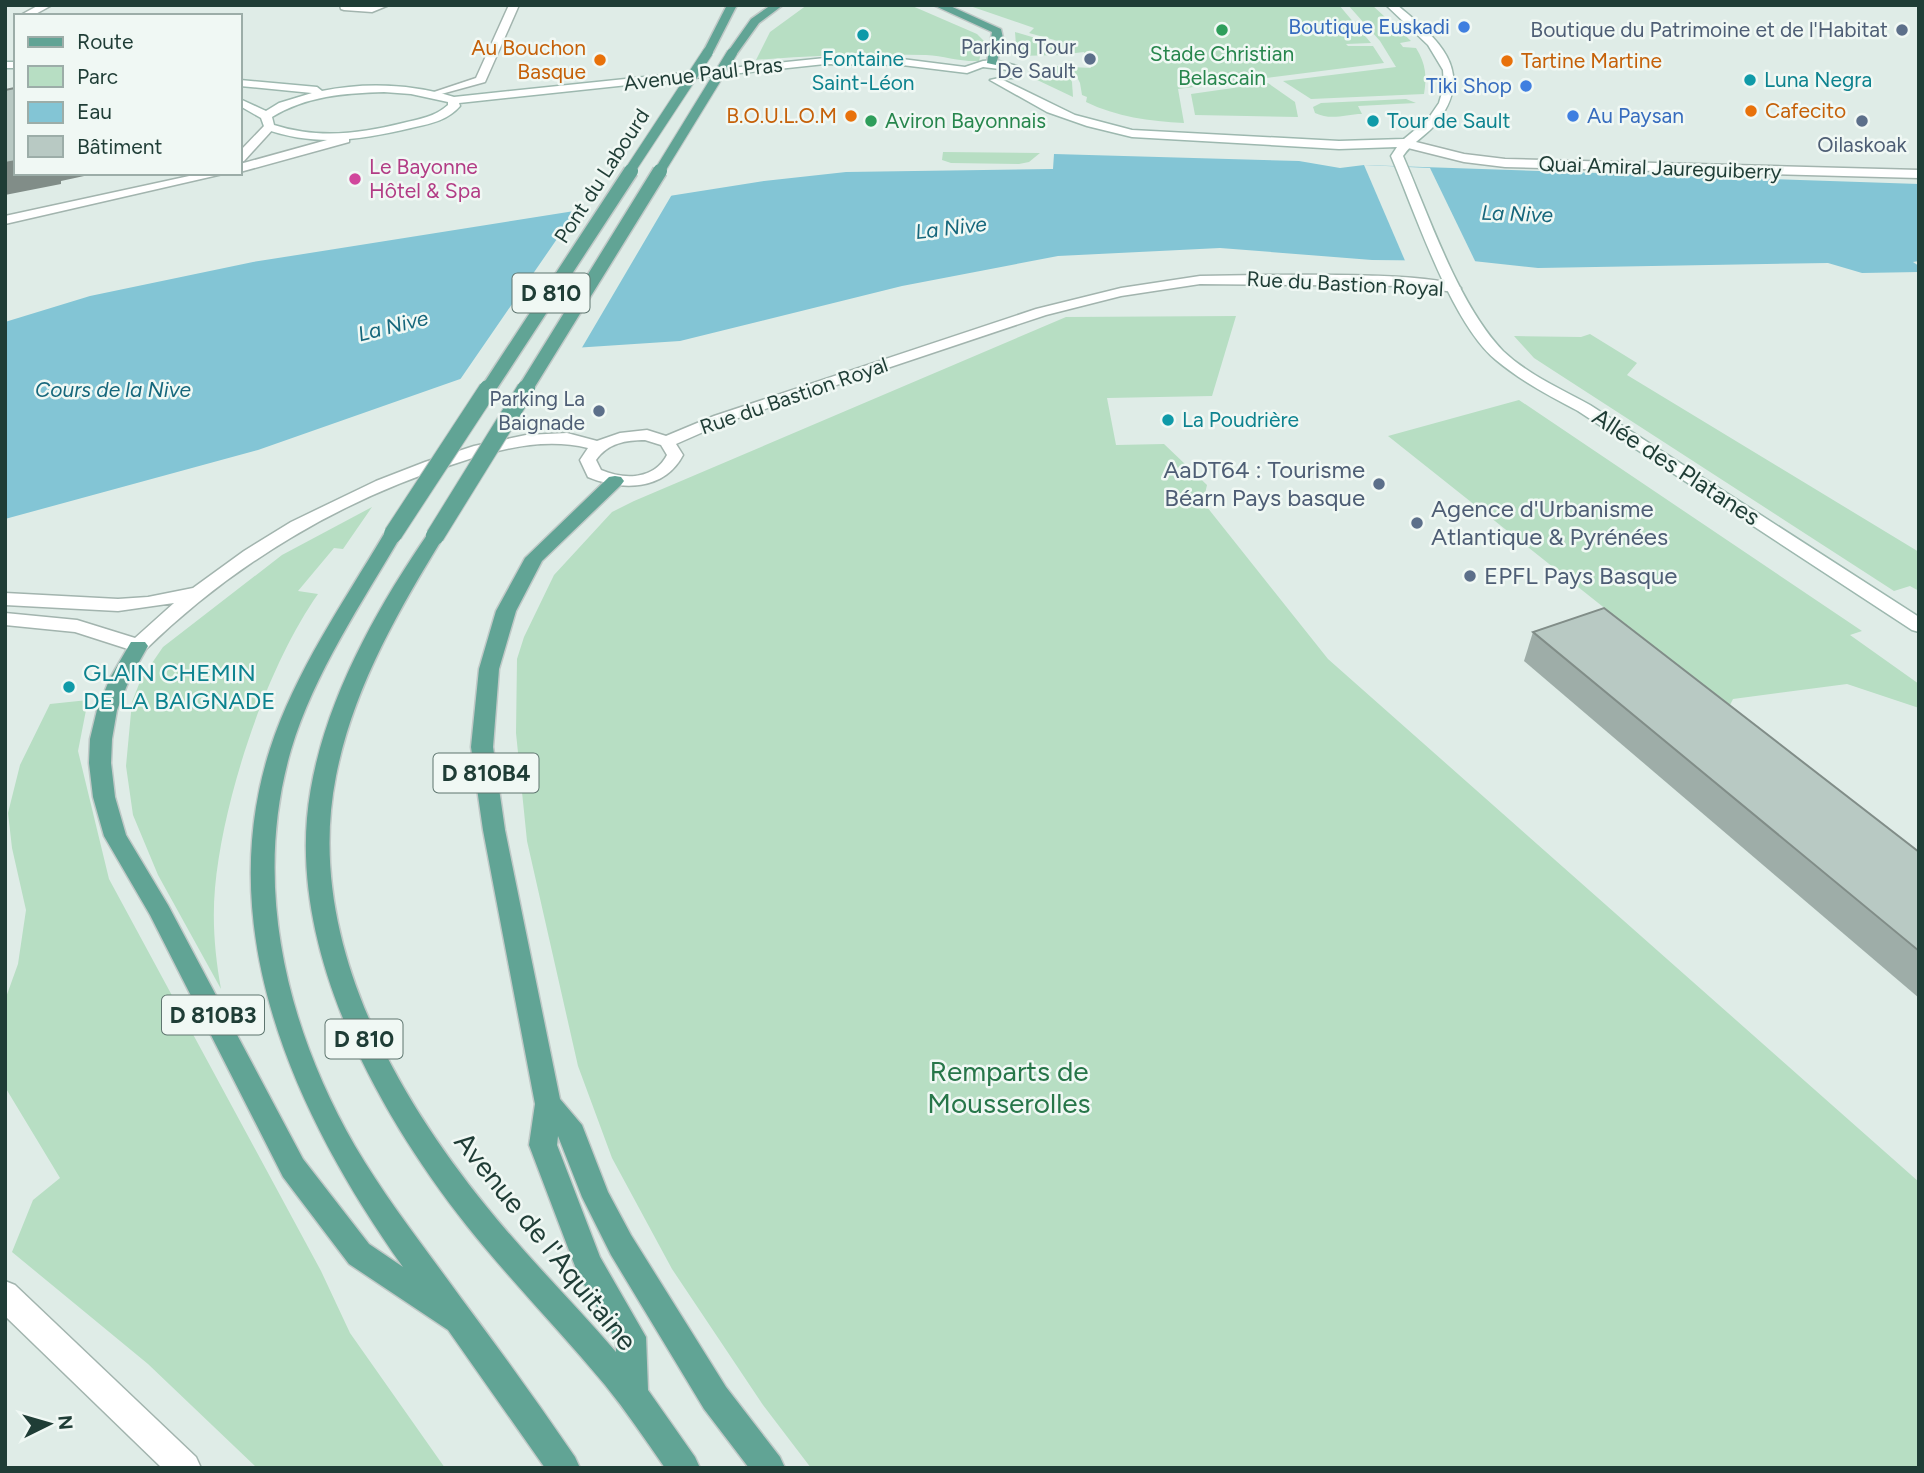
<svg xmlns="http://www.w3.org/2000/svg" width="1924" height="1473" font-family="Figtree,sans-serif">
	<style>
		.green { fill: #b7dec3 }
		.water { fill: #83c5d5 }
		.pier { fill: #dfece7 }
		.lines { fill: none; stroke-linecap: round; stroke-linejoin: round }
		.street-casing { stroke: #a2b4ae; stroke-width: 3 }
		.secondary-casing { stroke: #9db8af; stroke-width: 3 }
		.primary-casing { stroke: #c0c9c7; stroke-width: 3 }
		.street { fill: #fff; fill-rule: evenodd }
		.secondary { fill: #fff; fill-rule: evenodd }
		.primary { fill: #61a495; fill-rule: evenodd }
		.primary-bridge-far2-casing { stroke: #c0c9c7; stroke-width: 12; stroke-linecap: butt }
		.primary-bridge-far1-casing { stroke: #c0c9c7; stroke-width: 17; stroke-linecap: butt }
		.primary-bridge-casing { stroke: #c0c9c7; stroke-width: 20; stroke-linecap: butt }
		.primary-bridge-far2 { stroke: #61a495; stroke-width: 10 }
		.primary-bridge-far1 { stroke: #61a495; stroke-width: 14 }
		.primary-bridge { stroke: #61a495; stroke-width: 18 }
		.wall { fill: #9eada8 }
		.shaded-wall { fill: #818d88 }
		.building { fill: #b8c9c3; stroke: #818d88; stroke-width: 2 }
		.shop-dot { fill: #3f7fe0; stroke: #f0f8f4; stroke-width: 2.5 }
		.leisure-dot { fill: #2e9e5b; stroke: #f0f8f4; stroke-width: 2.5 }
		.service-dot { fill: #5c6f8a; stroke: #f0f8f4; stroke-width: 2.5 }
		.culture-dot { fill: #0f9aa8; stroke: #f0f8f4; stroke-width: 2.5 }
		.food-dot { fill: #e8710a; stroke: #f0f8f4; stroke-width: 2.5 }
		.hotel-dot { fill: #d1479c; stroke: #f0f8f4; stroke-width: 2.5 }
		.labels { text-anchor: middle; stroke-width: 5; stroke-linejoin: round; paint-order: stroke }
		.far-shop-label { font-size: 21px; fill: #366cbe; stroke: #f0f8f4; text-anchor: end }
		.far-service-label { font-size: 21px; fill: #4e5e75; stroke: #f0f8f4; text-anchor: end }
		.far-food-label { font-size: 21px; fill: #c56008; stroke: #f0f8f4; text-anchor: end }
		.far-leisure-label { font-size: 21px; fill: #27864d; stroke: #f0f8f4 }
		.far-culture-label { font-size: 21px; fill: #0d838f; stroke: #f0f8f4; text-anchor: start }
		.far-street-label { font-size: 21px; fill: #1f3d36; stroke: #f0f8f4 }
		.far-hotel-label { font-size: 21px; fill: #b23c85; stroke: #f0f8f4; text-anchor: start }
		.far-water-label { font-size: 21px; font-style: italic; fill: #16677c; stroke: #f0f8f4 }
		.shield { fill: #f0f8f4; stroke: #5e756f; stroke-width: 2 }
		.shield-label { font-size: 23px; font-weight: bold; fill: #1f3d36 }
		.street-label { font-size: 24px; fill: #1f3d36; stroke: #f0f8f4 }
		.service-label { font-size: 24px; fill: #4e5e75; stroke: #f0f8f4; text-anchor: start }
		.culture-label { font-size: 24px; fill: #0d838f; stroke: #f0f8f4; text-anchor: start }
		.near-park-label { font-size: 28px; fill: #277649; stroke: #f0f8f4 }
		.near-street-label { font-size: 28px; fill: #1f3d36; stroke: #f0f8f4 }
	</style>
	<rect width="100%" height="100%" fill="#dfece7"/>
	<g class="green">
		<path d="M807,5H910L977,34L984,41L979,61C961,62 944,56 926,55C869,54 813,55 756,60L770,32Z"/>
		<path d="M967,5H1339L1371,43L1346,44L1348,46H1373L1384,63L1178,89L1184,123C1149,121 1117,117 1086,102L1087,97L1082,95L1080,83L1072,67L1091,68L1084,52L1067,54L1058,41L1029,33L1034,28Z"/>
		<path d="M1348,5H1372L1411,41L1400,43L1403,47L1416,48C1426,64 1427,77 1424,94L1311,99L1283,81L1396,67L1380,41Z"/>
		<polygon points="1015,32 1056,44 1062,55 1012,56 1016,45"/>
		<polygon points="1043,66 1065,66 1072,82 1073,97 1033,78 1032,72"/>
		<polygon points="1268,83 1295,102 1298,117 1195,115 1191,94"/>
		<path d="M1406,99L1416,103L1358,106L1362,114C1345,114 1332,121 1315,113L1313,107L1321,103Z"/>
		<polygon points="943,152 1040,153 1029,162 1019,164 951,163 942,160"/>
		<polygon points="1236,316 1212,396 1107,398 1116,445 1164,444 1207,485 1203,502 1328,659 1919,1182 1919,1468 811,1468 763,1405 672,1269 612,1158 578,1066 527,841 516,733 517,659 524,637 554,575 612,512 634,501 1066,317"/>
		<polygon points="1590,334 1637,363 1627,375 1919,552 1919,591 1910,586 1894,591 1554,371 1534,358 1514,336 1581,337"/>
		<polygon points="1519,400 1862,631 1850,635 1919,684 1919,708 1847,684 1733,699 1729,707 1388,436"/>
		<path d="M372,507L343,549L334,548L298,591L318,594C266,668 223,799 215,888C212,922 215,956 221,989L158,875L133,815L126,766L132,702L141,679L163,647L282,555Z"/>
		<polygon points="88,700 78,751 109,879 321,1271 350,1333 445,1468 257,1468 148,1364 12,1252 33,1200 60,1178 5,1087 5,1000 18,964 26,910 12,848 8,813 20,765 50,704"/>
	</g>
	<polygon class="water" points="1054,154 1299,161 1340,168 1364,165 1919,184 1919,261 1913,262 1919,266 1919,272 1862,273 1828,263 1538,268 1473,261 1372,260 1220,248 1058,256 902,286 680,341 543,350 258,450 5,519 5,322 90,296 253,262 764,181 846,172 1053,169"/>
	<g class="pier">
		<polygon points="1364,165 1430,168 1476,263 1406,263"/>
		<polygon points="674,191 580,351 544,353 457,384 579,207"/>
	</g>
	<g class="lines">
		<g class="street-casing">
			<g id="street">
				<polygon points="39,5 52,5 32,16 19,16"/>
				<polygon points="340,5 389,5 372,12 344,10 341,9"/>
				<polygon points="509,5 519,5 485,82 434,96 434,92 476,78"/>
				<polygon points="265,125 275,127 244,161 240,162 240,151"/>
				<polygon points="345,135 349,136 349,142 240,172 240,164"/>
				<polygon points="1404,139 1464,154 1505,159 1919,170 1919,178 1505,167 1464,162 1400,146 1398,143"/>
				<polygon points="203,173 227,173 5,224 5,216"/>
				<path d="M1260,275C1293,275 1443,272 1461,288L1454,292L1409,286L1200,284L1121,296L1046,315L726,422L676,444L683,455C664,491 622,491 588,477L580,460L588,448C544,437 500,449 457,463C340,500 233,564 145,650H131L75,632L5,625V613L77,620L135,638L174,603L118,611L5,605V593L118,599L148,597L193,588L244,551L291,522L376,481L425,462L474,446L526,435L567,433L597,441L620,433L647,430L666,436L714,416L1036,309L1121,288L1200,276ZM645,440L661,445L667,455C654,480 624,480 601,470L596,460C608,443 626,440 645,440Z"/>
				<polygon points="5,1281 15,1285 196,1457 201,1468 162,1468 5,1316"/>
			</g>
		</g>
		<g class="secondary-casing">
			<g id="secondary">
				<path d="M1386,5H1397C1437,38 1476,70 1438,121C1428,135 1412,142 1403,156C1429,216 1458,304 1503,351C1527,374 1561,389 1590,405L1919,617V632L1912,630L1578,411C1550,396 1521,381 1496,360C1451,323 1415,212 1391,156L1397,147L1339,149L1132,137L1087,126L1047,112L990,80L999,78L1075,115L1132,130L1339,141L1404,139L1428,119L1439,103L1444,86L1443,70L1428,45Z"/>
				<path d="M825,58L902,59L965,67L983,61L995,60L1017,66L1020,74L1016,78H1008V70L983,67L967,73L902,65L825,64L459,103L460,106C447,121 429,124 411,128C360,140 316,147 265,129L261,118L240,106V99L266,111L279,103L312,93L240,86V80L317,87L322,91C365,82 412,84 454,97ZM384,92L411,94L448,102V105C435,117 419,119 403,123C359,134 318,139 274,125L272,117C306,96 345,93 384,92Z"/>
				<rect x="5" y="62" width="11" height="6"/>
			</g>
		</g>
		<g class="primary-casing">
			<g id="primary">
				<polygon points="727,5 737,5 713,52 704,54 703,52"/>
				<polygon points="771,5 783,5 759,23 736,55 728,55 727,53 751,19"/>
				<polygon points="933,5 948,5 1001,29 1003,38 996,65 987,63 992,32"/>
				<path d="M615,476L621,477L624,481L621,485L542,561L516,611L499,669L493,747L505,830L560,1099L582,1125L608,1192L631,1235L726,1387L780,1457L785,1468H749L704,1409L611,1255L582,1197L558,1136L557,1145L600,1257L646,1337L648,1390L695,1457L700,1468H665C645,1439 626,1411 605,1385C560,1331 511,1281 467,1226C380,1116 295,962 307,818C316,716 372,615 429,532H441L444,536C398,611 353,689 336,776C305,933 390,1087 486,1206C527,1257 573,1302 616,1352V1340L578,1274L529,1145L535,1104L483,830L471,747L479,669L496,611L525,558L609,477Z"/>
				<path d="M393,529L402,534C362,603 314,673 291,750C252,885 286,1026 355,1146C386,1199 425,1248 461,1298C500,1350 538,1403 575,1457L580,1468H545L448,1330L349,1264L283,1177L150,915L104,836L93,797L89,763L90,739L97,710L110,678L131,642H145L148,646L130,678L117,710L112,739L111,763L115,797L126,835L168,905L303,1159L369,1244L403,1267C297,1118 211,933 270,749C295,672 343,603 384,534Z"/>
			</g>
		</g>
		<use href="#street" class="street"/>
		<use href="#secondary" class="secondary"/>
		<use href="#primary" class="primary"/>
		<g class="primary-bridge-far2-casing">
			<g id="primary-bridge-far2">
				<polyline points="629,172 708,52"/>
				<polyline points="659,172 732,53"/>
			</g>
		</g>
		<g class="primary-bridge-far1-casing">
			<g id="primary-bridge-far1">
				<polyline points="487,391 631,171"/>
				<polyline points="524,391 660,171"/>
			</g>
		</g>
		<g class="primary-bridge-casing">
			<g id="primary-bridge">
				<polyline points="393,534 488,389"/>
				<polyline points="435,536 526,389"/>
			</g>
		</g>
		<use href="#primary-bridge-far2" class="primary-bridge-far2"/>
		<use href="#primary-bridge-far1" class="primary-bridge-far1"/>
		<use href="#primary-bridge" class="primary-bridge"/>
	</g>
	<polygon class="wall" points="1533,632 1919,852 1919,998 1524,661"/>
	<polygon class="shaded-wall" points="16,161 16,173 98,173 61,181 61,184 5,195 5,163"/>
	<g class="building">
		<polygon points="15,88 16,90 16,161 5,163 5,90"/>
		<polygon points="1604,608 1919,852 1919,951 1533,632"/>
	</g>
	<g class="shop-dot">
		<circle cx="1464" cy="27" r="7"/>
		<circle cx="1526" cy="86" r="7"/>
		<circle cx="1573" cy="116" r="7"/>
	</g>
	<g class="leisure-dot">
		<circle cx="1222" cy="30" r="7"/>
		<circle cx="871" cy="121" r="7"/>
	</g>
	<g class="service-dot">
		<circle cx="1902" cy="30" r="7"/>
		<circle cx="1090" cy="59" r="7"/>
		<circle cx="1862" cy="121" r="7"/>
		<circle cx="599" cy="411" r="7"/>
		<circle cx="1379" cy="484" r="7"/>
		<circle cx="1417" cy="523" r="7"/>
		<circle cx="1470" cy="576" r="7"/>
	</g>
	<g class="culture-dot">
		<circle cx="863" cy="35" r="7"/>
		<circle cx="1750" cy="80" r="7"/>
		<circle cx="1373" cy="121" r="7"/>
		<circle cx="1168" cy="420" r="7"/>
		<circle cx="69" cy="687" r="7"/>
	</g>
	<g class="food-dot">
		<circle cx="600" cy="60" r="7"/>
		<circle cx="1507" cy="61" r="7"/>
		<circle cx="1751" cy="111" r="7"/>
		<circle cx="851" cy="116" r="7"/>
	</g>
	<circle class="hotel-dot" cx="355" cy="179" r="7"/>
	<g class="labels">
		<g class="far-shop-label">
			<text x="1450" y="34">Boutique Euskadi</text>
			<text x="1512" y="93">Tiki Shop</text>
			<text x="1587" y="123" text-anchor="start">Au Paysan</text>
		</g>
		<g class="far-service-label">
			<text x="1888" y="37">Boutique du Patrimoine et de l'Habitat</text>
			<text x="1076" y="54">Parking Tour<tspan x="1076" dy="24">De Sault</tspan></text>
			<text x="1862" y="152" text-anchor="middle">Oilaskoak</text>
			<text x="585" y="406">Parking La<tspan x="585" dy="24">Baignade</tspan></text>
		</g>
		<g class="far-food-label">
			<text x="586" y="55">Au Bouchon<tspan x="586" dy="24">Basque</tspan></text>
			<text x="1521" y="68" text-anchor="start">Tartine Martine</text>
			<text x="1765" y="118" text-anchor="start">Cafecito</text>
			<text x="837" y="123">B.O.U.L.O.M</text>
		</g>
		<g class="far-leisure-label">
			<text x="1222" y="61">Stade Christian<tspan x="1222" dy="24">Belascain</tspan></text>
			<text x="885" y="128" text-anchor="start">Aviron Bayonnais</text>
		</g>
		<g class="far-culture-label">
			<text x="863" y="66" text-anchor="middle">Fontaine<tspan x="863" dy="24">Saint-Léon</tspan></text>
			<text x="1764" y="87">Luna Negra</text>
			<text x="1387" y="128">Tour de Sault</text>
			<text x="1182" y="427">La Poudrière</text>
		</g>
		<g class="far-street-label">
			<text transform="translate(703 74) rotate(-7)" y="7">Avenue Paul Pras</text>
			<text transform="translate(1660 168) rotate(2)" y="7">Quai Amiral Jaureguiberry</text>
			<text transform="translate(602 176) rotate(-57)" y="7">Pont du Labourd</text>
			<text transform="translate(1345 284) rotate(3)" y="7">Rue du Bastion Royal</text>
			<text transform="translate(794 396) rotate(-19)" y="7">Rue du Bastion Royal</text>
		</g>
		<g class="far-hotel-label">
			<text x="369" y="174">Le Bayonne<tspan x="369" dy="24">Hôtel &amp; Spa</tspan></text>
		</g>
		<g class="far-water-label">
			<text transform="translate(1517 214) rotate(2)" y="7">La Nive</text>
			<text transform="translate(951 228) rotate(-7)" y="7">La Nive</text>
			<text transform="translate(393 326) rotate(-14)" y="7">La Nive</text>
			<text x="113" y="397">Cours de la Nive</text>
		</g>
		<g class="shield">
			<rect x="512.5" y="273.5" width="77" height="39" rx="5"/>
			<rect x="433.5" y="753.5" width="105" height="39" rx="5"/>
			<rect x="162" y="995.5" width="102" height="39" rx="5"/>
			<rect x="325.5" y="1019.5" width="77" height="39" rx="5"/>
		</g>
		<g class="shield-label">
			<text x="551" y="301">D 810</text>
			<text x="486" y="781">D 810B4</text>
			<text x="213" y="1023">D 810B3</text>
			<text x="364" y="1047">D 810</text>
		</g>
		<g class="street-label">
			<text transform="translate(1676 467) rotate(33)" y="8">Allée des Platanes</text>
		</g>
		<g class="service-label">
			<text x="1365" y="478" text-anchor="end">AaDT64 : Tourisme<tspan x="1365" dy="28">Béarn Pays basque</tspan></text>
			<text x="1431" y="517">Agence d'Urbanisme<tspan x="1431" dy="28">Atlantique &amp; Pyrénées</tspan></text>
			<text x="1484" y="584">EPFL Pays Basque</text>
		</g>
		<g class="culture-label">
			<text x="83" y="681">GLAIN CHEMIN<tspan x="83" dy="28">DE LA BAIGNADE</tspan></text>
		</g>
		<g class="near-park-label">
			<text x="1009" y="1081">Remparts de<tspan x="1009" dy="32">Mousserolles</tspan></text>
		</g>
		<g class="near-street-label">
			<text transform="translate(546 1241) rotate(51)" y="10">Avenue de l'Aquitaine</text>
		</g>
	</g>
	<rect width="1924" height="1473" fill="none" stroke="#1f3d36" stroke-width="14"/>
	<rect x="14" y="14" width="228" height="161" fill="#f0f8f4" stroke="#9cada8" stroke-width="2"/>
	<rect x="28" y="37" width="35" height="10" fill="#61a495" stroke="#9cada8" stroke-width="2"/>
	<text x="77" y="49" font-size="21" fill="#1f3d36">Route</text>
	<rect x="28" y="66" width="35" height="21" fill="#b7dec3" stroke="#9cada8" stroke-width="2"/>
	<text x="77" y="84" font-size="21" fill="#1f3d36">Parc</text>
	<rect x="28" y="102" width="35" height="21" fill="#83c5d5" stroke="#9cada8" stroke-width="2"/>
	<text x="77" y="119" font-size="21" fill="#1f3d36">Eau</text>
	<rect x="28" y="136" width="35" height="21" fill="#b8c9c3" stroke="#9cada8" stroke-width="2"/>
	<text x="77" y="154" font-size="21" fill="#1f3d36">Bâtiment</text>
	<g transform="translate(49 1424) rotate(85)" stroke="#f0f8f4" stroke-width="5" paint-order="stroke">
	<path d="M0-5L12 26L0 18L-12 26Z" fill="#1f3d36"/>
	<text y="-10" font-size="19" font-weight="bold" text-anchor="middle" fill="#1f3d36">N</text>
	</g>
</svg>
